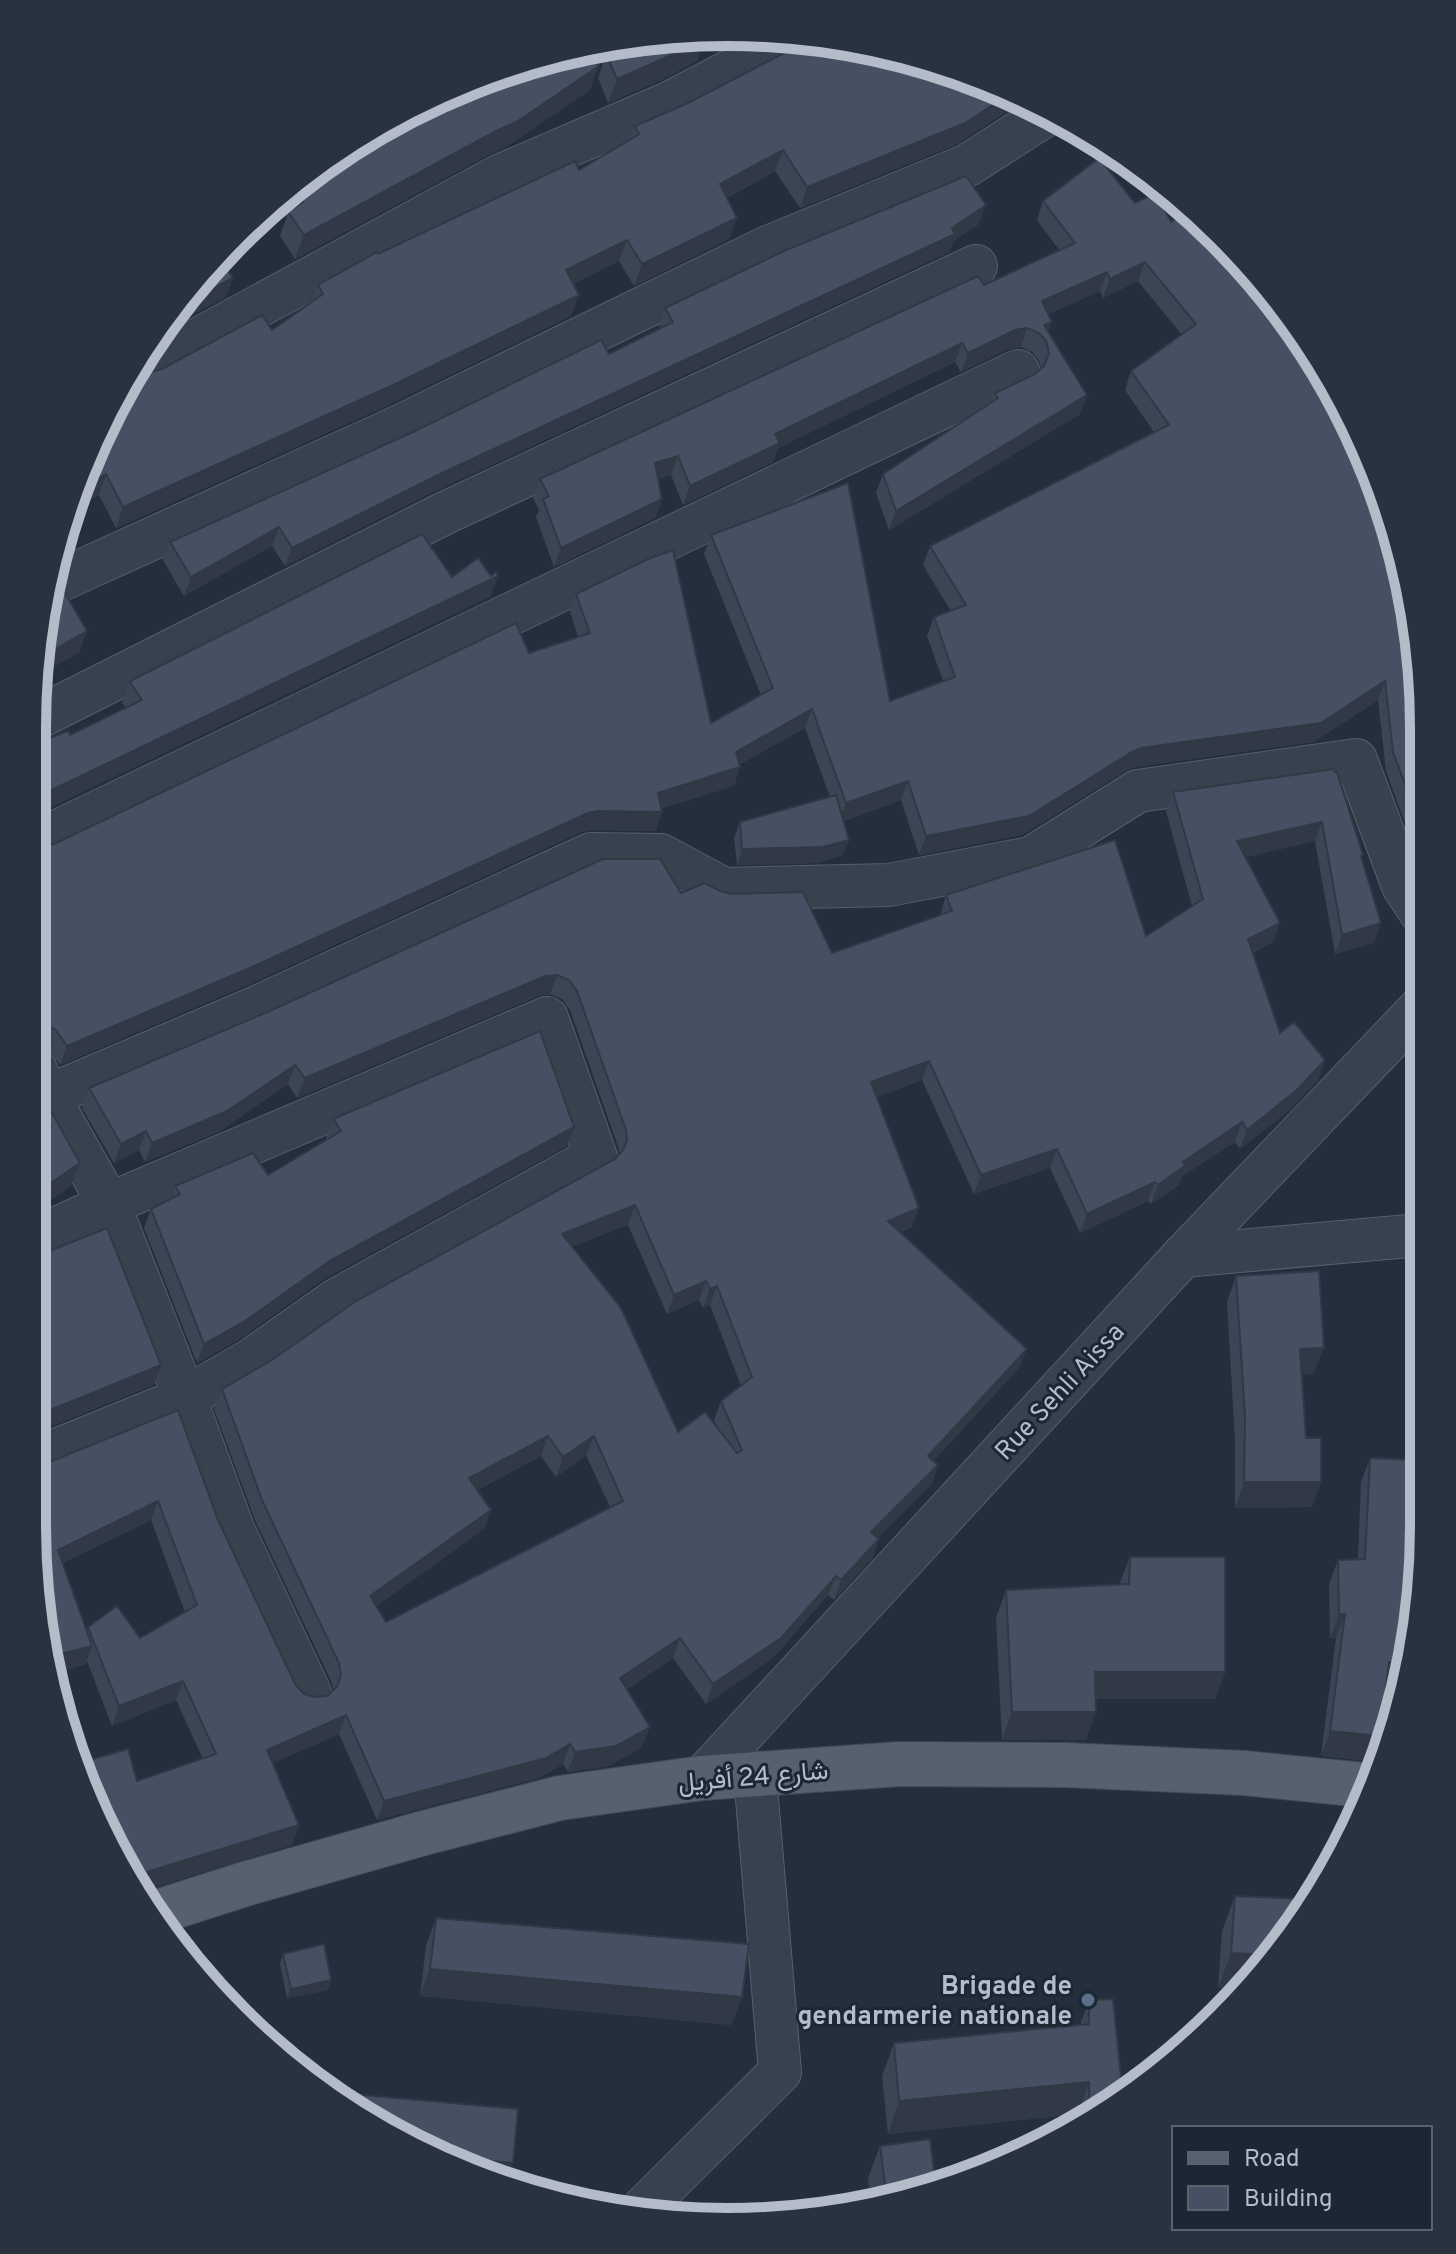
<svg xmlns="http://www.w3.org/2000/svg" width="1456" height="2254" font-family="Overpass,Vazirmatn,sans-serif">
	<style>
		.lines { fill: none; stroke-linecap: round; stroke-linejoin: round }
		.minor-casing { stroke: #565f6c; stroke-width: 44 }
		.major-casing { stroke: #414a57; stroke-width: 46 }
		.minor { stroke: #38414e; stroke-width: 42 }
		.major { stroke: #56606e; stroke-width: 44 }
		.wall { fill: #3b4654; fill-rule: evenodd }
		.shaded-wall { fill: #303945 }
		.building { fill: #455162; stroke: #303945; stroke-width: 2; fill-rule: evenodd }
		.service-dot { fill: #5c6f8a; stroke: #1d2633; stroke-width: 3 }
		.labels { text-anchor: middle; stroke-width: 6; stroke-linejoin: round; paint-order: stroke }
		.street-label { font-size: 26px; fill: #b4bcc9; stroke: #1d2633 }
		.poi-label { font-size: 26px; font-weight: bold; fill: #b4bcc9; stroke: #1d2633; text-anchor: end }
		.rim { fill: none; stroke: #b4bcc9; stroke-width: 10 }
	</style>
	<rect width="100%" height="100%" fill="#242f3e"/>
	<g class="lines">
		<g class="minor-casing">
			<g id="minor">
				<polyline points="143,369 499,176 669,103 795,37"/>
				<polyline points="52,584 396,428 768,247 968,165 1049,113"/>
				<polyline points="37,718 445,513 976,266"/>
				<polyline points="37,841 1018,371"/>
				<polyline points="35,1068 48,1096 109,1204 185,1398 233,1529 310,1693"/>
				<polyline points="48,1096 255,1008 591,854 661,855 724,889 889,885 1031,858 1138,791 1356,760 1403,886 1421,913"/>
				<polyline points="1183,1256 1420,1235"/>
				<polyline points="32,1460 185,1398 251,1360 336,1300 596,1157 547,1018 109,1204 34,1239"/>
				<polyline points="702,1778 1183,1256 1421,1007"/>
				<polyline points="643,2208 780,2072 755,1775"/>
			</g>
		</g>
		<g class="major-casing">
			<polyline id="major" points="151,1914 245,1884 424,1833 560,1798 702,1778 900,1764 1065,1765 1244,1773 1373,1786"/>
		</g>
		<use href="#minor" class="minor"/>
		<use href="#major" class="major"/>
	</g>
	<g class="wall">
		<polygon points="705,37 697,61 659,81 608,103 598,78 606,54"/>
		<polygon points="590,90 509,145 488,155 295,259 280,236 287,216 276,202 304,176"/>
		<polygon points="1009,110 957,144 800,208 775,171 727,198 729,239 634,286 619,261 573,284 571,316 386,406 116,528 99,495 73,508 85,461 149,372 162,369 272,330 313,301 318,285 378,254 579,170 630,139 635,126"/>
		<polygon points="1043,201 1135,203 1171,222 1423,683 1422,857 1418,858 1386,771 1378,700 1314,742 1134,767 1125,771 1022,835 919,855 901,800 844,821 849,840 843,855 817,863 737,865 734,838 740,822 830,797 805,728 740,764 734,786 662,808 656,831 591,830 581,832 245,986 60,1065 48,1048 38,1044 35,1045 37,844 41,846 54,844 529,653 578,637 570,612 576,594 711,723 761,695 704,554 711,535 890,701 943,681 927,636 934,617 951,611 923,565 930,546 1154,432 1125,390 1131,371 1182,335 1138,281 1103,298 1100,291 1048,314 1048,332 1080,414 889,530 876,493 883,474 991,402 995,393 1035,374 1041,369 1039,360 1032,352 1021,347 1008,349 961,372 955,362 778,448 773,462 683,505 671,475 658,479 662,499 655,518 554,567 536,517 539,510 533,498 540,479 1060,251 1037,220"/>
		<polygon points="979,224 953,241 949,252 435,491 285,566 272,546 184,596 163,560 170,542 609,354 660,329 659,327 665,308"/>
		<polygon points="491,576 498,576 490,597 70,735 126,708 122,703 130,682 452,577"/>
		<path d="M1334,769L1362,858L1374,943L1335,954L1315,841L1245,857L1280,923L1273,942L1253,953L1280,1033L1325,1060L1318,1080L1290,1110L1240,1149L1235,1142L1181,1177L1179,1185L1151,1204L1148,1201L1080,1233L1050,1168L974,1194L922,1080L876,1097L912,1227L901,1232L1019,1368L933,1461L938,1465L931,1485L877,1538L879,1539L872,1559L834,1600L828,1595L774,1657L706,1704L673,1658L627,1689L642,1747L609,1766L568,1772L563,1764L539,1778L377,1820L339,1734L273,1763L292,1845L139,1892L137,1781L203,1759L176,1700L112,1726L87,1661L85,1665L32,1463L218,1520L295,1684L304,1694L316,1697L327,1696L333,1690L332,1683L255,1520L214,1409L222,1389L615,1159L619,1154V1149L570,1010L562,999L550,994L538,996L297,1098L288,1084L220,1131L145,1162L139,1150L114,1163L82,1108L89,1088L681,893L832,953L940,916L946,895L1146,936L1192,906L1166,811L1173,792ZM628,1225L667,1314L699,1300L703,1308L710,1305L741,1386L721,1401L714,1420L717,1427L678,1432L572,1246ZM586,1455L610,1507L386,1622L376,1606L484,1529L491,1510L477,1490L541,1456L556,1477ZM151,1520L185,1612L140,1638L88,1627L87,1631L63,1563Z"/>
		<polygon points="333,1119 574,1127 567,1146 324,1279 238,1340 197,1363 144,1228 151,1209 171,1199 175,1186 268,1175 327,1139 326,1138"/>
		<polygon points="1420,1273 1419,1409 1412,1294"/>
		<polygon points="1236,1276 1314,1373 1302,1374 1306,1438 1321,1482 1312,1507 1235,1508 1235,1441 1227,1302"/>
		<polygon points="1370,1458 1418,1616 1399,1687 1386,1687 1380,1736 1371,1761 1321,1756 1336,1638 1330,1638 1329,1584 1338,1560 1358,1559 1361,1482"/>
		<polygon points="1130,1557 1225,1672 1215,1699 1096,1699 1086,1740 1002,1740 996,1618 1006,1590 1119,1585"/>
		<polygon points="1235,1896 1304,1899 1218,1988 1222,1931"/>
		<polygon points="436,1918 732,2025 420,1996 426,1946"/>
		<polygon points="283,1954 331,1980 328,1990 287,1998 280,1964"/>
		<polygon points="1089,2000 1114,2105 1078,2122 1078,2114 888,2134 882,2076 894,2043 1080,2025"/>
		<polygon points="880,2146 909,2198 871,2202 868,2178"/>
	</g>
	<g class="shaded-wall">
		<polygon points="705,37 697,61 659,81 608,103 617,79"/>
		<polygon points="599,66 590,90 509,145 488,155 295,259 304,235"/>
		<polygon points="1008,95 1014,97 1009,110 957,144 800,208 807,187"/>
		<polygon points="783,150 775,171 712,205 720,184"/>
		<polygon points="986,205 979,224 953,241 949,252 435,491 285,566 292,548 442,473 952,228"/>
		<polygon points="737,218 729,239 634,286 642,264"/>
		<polygon points="627,240 619,261 558,291 566,270"/>
		<polygon points="1145,262 1138,281 1103,298 1110,279"/>
		<polygon points="1107,272 1100,291 1035,320 1042,301"/>
		<polygon points="233,278 226,297 168,328 182,305"/>
		<polygon points="579,295 571,316 386,406 116,528 123,507"/>
		<polygon points="1052,322 1045,340 1044,325"/>
		<polygon points="1027,328 1021,347 1008,349 961,372 968,353 1015,330"/>
		<polygon points="962,343 955,362 778,448 773,462 683,505 690,486 775,434"/>
		<polygon points="1087,395 1080,414 889,530 896,511"/>
		<polygon points="678,456 671,475 648,482 655,463"/>
		<polygon points="106,474 99,495 73,508 78,488"/>
		<polygon points="662,499 655,518 554,567 561,548"/>
		<polygon points="279,527 272,546 184,596 191,577"/>
		<polygon points="498,576 490,597 37,814 37,797"/>
		<polygon points="87,631 79,653 38,676 38,659"/>
		<polygon points="1385,681 1378,700 1314,742 1134,767 1125,771 1022,835 919,855 926,836 1132,752"/>
		<polygon points="812,709 805,728 729,770 736,752"/>
		<polygon points="740,767 734,786 651,812 658,793"/>
		<polygon points="908,781 901,800 839,822 846,803"/>
		<polygon points="598,811 662,812 656,831 591,830 581,832 245,986 60,1065 67,1046 588,813"/>
		<polygon points="1322,822 1315,841 1230,861 1237,841"/>
		<polygon points="849,840 843,855 817,863 737,865 742,849"/>
		<polygon points="1280,923 1273,942 1241,959 1248,939"/>
		<polygon points="1381,923 1374,943 1335,954 1342,935"/>
		<polygon points="557,975 550,994 538,996 297,1098 305,1078 545,976"/>
		<polygon points="45,1025 38,1044 35,1045 36,1026"/>
		<polygon points="1325,1060 1318,1080 1290,1110 1240,1149 1247,1130"/>
		<polygon points="929,1061 922,1080 864,1102 871,1082"/>
		<polygon points="295,1065 288,1084 220,1131 145,1162 152,1143"/>
		<polygon points="1242,1122 1235,1142 1181,1177 1179,1185 1151,1204 1158,1185 1183,1162"/>
		<polygon points="574,1127 567,1146 324,1279 238,1340 197,1363 204,1344 331,1260"/>
		<polygon points="146,1131 139,1150 114,1163 121,1144"/>
		<polygon points="1057,1149 1050,1168 974,1194 981,1175"/>
		<polygon points="80,1163 71,1186 34,1212 34,1194"/>
		<polygon points="1155,1182 1148,1201 1080,1233 1087,1214"/>
		<polygon points="635,1205 628,1225 555,1253 562,1234"/>
		<polygon points="919,1208 912,1227 881,1240 888,1221"/>
		<polygon points="706,1281 699,1300 667,1314 674,1295"/>
		<polygon points="717,1286 710,1305 703,1308 710,1289"/>
		<polygon points="1324,1348 1314,1373 1291,1375 1300,1349"/>
		<polygon points="1027,1349 1019,1368 921,1475 928,1456"/>
		<polygon points="161,1365 154,1385 33,1434 33,1417"/>
		<polygon points="548,1436 541,1456 462,1497 469,1478"/>
		<polygon points="594,1436 586,1455 556,1477 563,1457"/>
		<polygon points="938,1465 931,1485 864,1552 871,1532"/>
		<polygon points="1244,1482 1321,1482 1312,1507 1235,1508"/>
		<polygon points="158,1501 151,1520 51,1569 58,1550"/>
		<polygon points="491,1510 484,1529 363,1616 370,1596"/>
		<polygon points="879,1539 872,1559 834,1600 841,1580"/>
		<polygon points="836,1576 828,1595 774,1657 706,1704 713,1684"/>
		<polygon points="1339,1614 1345,1614 1336,1638 1330,1638"/>
		<polygon points="680,1638 673,1658 613,1697 620,1678"/>
		<polygon points="92,1646 85,1665 56,1673 53,1656"/>
		<polygon points="1389,1662 1406,1662 1399,1687 1380,1687"/>
		<polygon points="1095,1672 1225,1672 1215,1699 1085,1699"/>
		<polygon points="183,1681 176,1700 112,1726 119,1706"/>
		<polygon points="1012,1712 1096,1712 1086,1740 1002,1740"/>
		<polygon points="346,1715 339,1734 260,1769 267,1750"/>
		<polygon points="650,1727 642,1747 609,1766 568,1772 575,1752"/>
		<polygon points="1330,1731 1380,1736 1371,1761 1321,1756"/>
		<polygon points="570,1744 563,1764 539,1778 377,1820 384,1801"/>
		<polygon points="299,1825 292,1845 139,1892 132,1878 150,1871"/>
		<polygon points="1231,1953 1270,1955 1252,1985 1246,1990 1218,1988"/>
		<polygon points="430,1969 742,1997 732,2025 420,1996"/>
		<polygon points="331,1980 328,1990 287,1998 291,1989"/>
		<polygon points="1089,2082 1078,2114 888,2134 899,2101"/>
		<polygon points="451,2157 513,2163 504,2185"/>
	</g>
	<g class="building">
		<polygon points="682,34 702,34 705,37 667,57 617,79 606,54 637,41"/>
		<polygon points="813,38 818,38 951,69 1008,95 965,123 807,187 783,150 720,184 737,218 642,264 627,240 566,270 579,295 393,385 123,507 106,474 78,488 85,461 142,369 149,372 162,369 262,315 272,330 323,294 318,285 377,252 378,254 575,161 579,170 639,134 635,126 688,103"/>
		<polygon points="587,49 599,66 518,121 496,131 304,235 288,212 303,202 292,188 304,176 420,104 547,56"/>
		<polygon points="1099,158 1135,203 1156,193 1171,222 1190,208 1280,304 1352,420 1400,548 1423,683 1422,830 1393,752 1385,681 1321,723 1141,748 1132,752 1029,816 926,836 908,781 846,803 812,709 736,752 740,767 658,793 662,812 598,811 588,813 252,967 67,1046 55,1029 45,1025 36,1026 37,844 41,846 54,844 516,623 529,653 590,633 576,594 648,559 673,550 711,723 773,688 711,535 848,483 890,701 955,677 934,617 966,605 930,546 1169,425 1131,371 1196,324 1145,262 1110,279 1107,272 1042,301 1052,322 1044,325 1087,395 896,511 883,474 998,398 995,393 1035,374 1044,366 1049,353 1046,341 1039,333 1027,328 1015,330 968,353 962,343 775,434 780,443 690,486 678,456 655,463 662,499 561,548 543,499 549,496 540,479 978,276 984,285 1075,243 1043,201"/>
		<polygon points="966,176 986,205 952,228 955,234 442,473 292,548 279,527 191,577 170,542 413,432 601,340 609,354 673,322 665,308 784,251"/>
		<polygon points="218,256 233,278 182,305 204,269"/>
		<polygon points="422,534 452,577 478,558 491,576 496,572 498,576 37,797 37,743 68,731 70,735 142,700 130,682 134,679"/>
		<polygon points="52,584 61,586 87,631 38,659 38,637"/>
		<path d="M1334,769L1335,772H1337L1363,855L1361,856L1381,923L1342,935L1322,822L1237,841L1280,923L1248,939L1280,1033L1294,1022L1325,1060L1297,1090L1247,1130L1242,1122L1183,1162L1186,1165L1158,1185L1155,1182L1087,1214L1057,1149L981,1175L929,1061L871,1082L919,1208L888,1221L1027,1349L928,1456L938,1465L871,1532L879,1539L841,1580L836,1576L781,1638L713,1684L680,1638L620,1678L650,1727L616,1746L575,1752L570,1744L546,1758L384,1801L346,1715L267,1750L299,1825L150,1871L132,1878L76,1764L128,1749L137,1781L216,1754L183,1681L119,1706L88,1627L117,1606L140,1638L197,1605L158,1501L58,1550L92,1646L53,1656L32,1526V1463L35,1464L47,1463L178,1410L218,1520L295,1684L304,1694L316,1697L327,1696L337,1687L341,1675L339,1663L262,1500L222,1389L272,1360L356,1301L615,1159L623,1150L627,1140L626,1130L577,991L569,980L557,975L545,976L305,1078L295,1065L227,1111L152,1143L146,1131L121,1144L89,1088L272,1010L603,859H660L681,893L705,883L720,891L732,894L803,892L832,953L952,911L946,895L1115,840L1146,936L1203,899L1173,792ZM635,1205L674,1295L706,1281L710,1289L717,1286L752,1377L721,1401L742,1450L737,1453L705,1412L678,1432L621,1308L562,1234ZM548,1436L563,1457L594,1436L623,1501L386,1622L370,1596L491,1510L469,1478Z"/>
		<polygon points="836,795 849,840 823,847 742,849 740,822"/>
		<polygon points="540,1031 574,1127 331,1260 245,1321 204,1344 151,1209 180,1194 175,1186 253,1153 268,1175 341,1131 333,1119"/>
		<polygon points="48,1106 80,1163 34,1194 35,1115"/>
		<polygon points="107,1228 161,1365 33,1417 34,1257"/>
		<polygon points="1319,1271 1324,1348 1300,1349 1306,1438 1321,1438 1321,1482 1244,1482 1245,1416 1236,1276"/>
		<polygon points="1370,1458 1419,1460 1418,1616 1406,1662 1389,1662 1380,1736 1330,1731 1345,1614 1339,1614 1338,1560 1365,1559"/>
		<polygon points="1130,1557 1225,1557 1225,1672 1095,1672 1096,1712 1012,1712 1006,1590 1129,1584"/>
		<polygon points="1235,1896 1304,1899 1270,1955 1231,1953"/>
		<polygon points="436,1918 749,1944 742,1997 430,1969"/>
		<polygon points="324,1944 331,1980 291,1989 283,1954"/>
		<polygon points="1113,1999 1123,2097 1114,2105 1090,2116 1089,2082 899,2101 894,2043 1089,2024 1089,2000"/>
		<polygon points="330,2092 518,2109 513,2163 451,2157"/>
		<polygon points="930,2139 936,2186 909,2198 854,2205 887,2199 880,2146"/>
	</g>
	<circle class="service-dot" cx="1088" cy="2000" r="8"/>
	<g class="labels">
		<g class="street-label">
			<text transform="translate(1059 1391) rotate(-47)" y="9">Rue Sehli Aissa</text>
			<text transform="translate(753 1776) rotate(-5)" y="9">شارع 24 أفريل</text>
		</g>
		<g class="poi-label">
			<text x="1072" y="1994">Brigade de<tspan x="1072" dy="30">gendarmerie nationale</tspan></text>
		</g>
	</g>
	<path d="M0 0H1456V2254H0ZM728 46H728A682 682 0 0 1 1410 728V1526A682 682 0 0 1 728 2208H728A682 682 0 0 1 46 1526V728A682 682 0 0 1 728 46Z" fill="#29323f" fill-rule="evenodd"/>
	<path class="rim" d="M728 46H728A682 682 0 0 1 1410 728V1526A682 682 0 0 1 728 2208H728A682 682 0 0 1 46 1526V728A682 682 0 0 1 728 46Z"/>
	<rect x="1172" y="2126" width="260" height="104" fill="#1d2633" stroke="#59626f" stroke-width="2"/>
	<rect x="1188" y="2152" width="40" height="12" fill="#56606e" stroke="#59626f" stroke-width="2"/>
	<text x="1244" y="2166" font-size="24" fill="#b4bcc9">Road</text>
	<rect x="1188" y="2186" width="40" height="24" fill="#455162" stroke="#59626f" stroke-width="2"/>
	<text x="1244" y="2206" font-size="24" fill="#b4bcc9">Building</text>
</svg>
